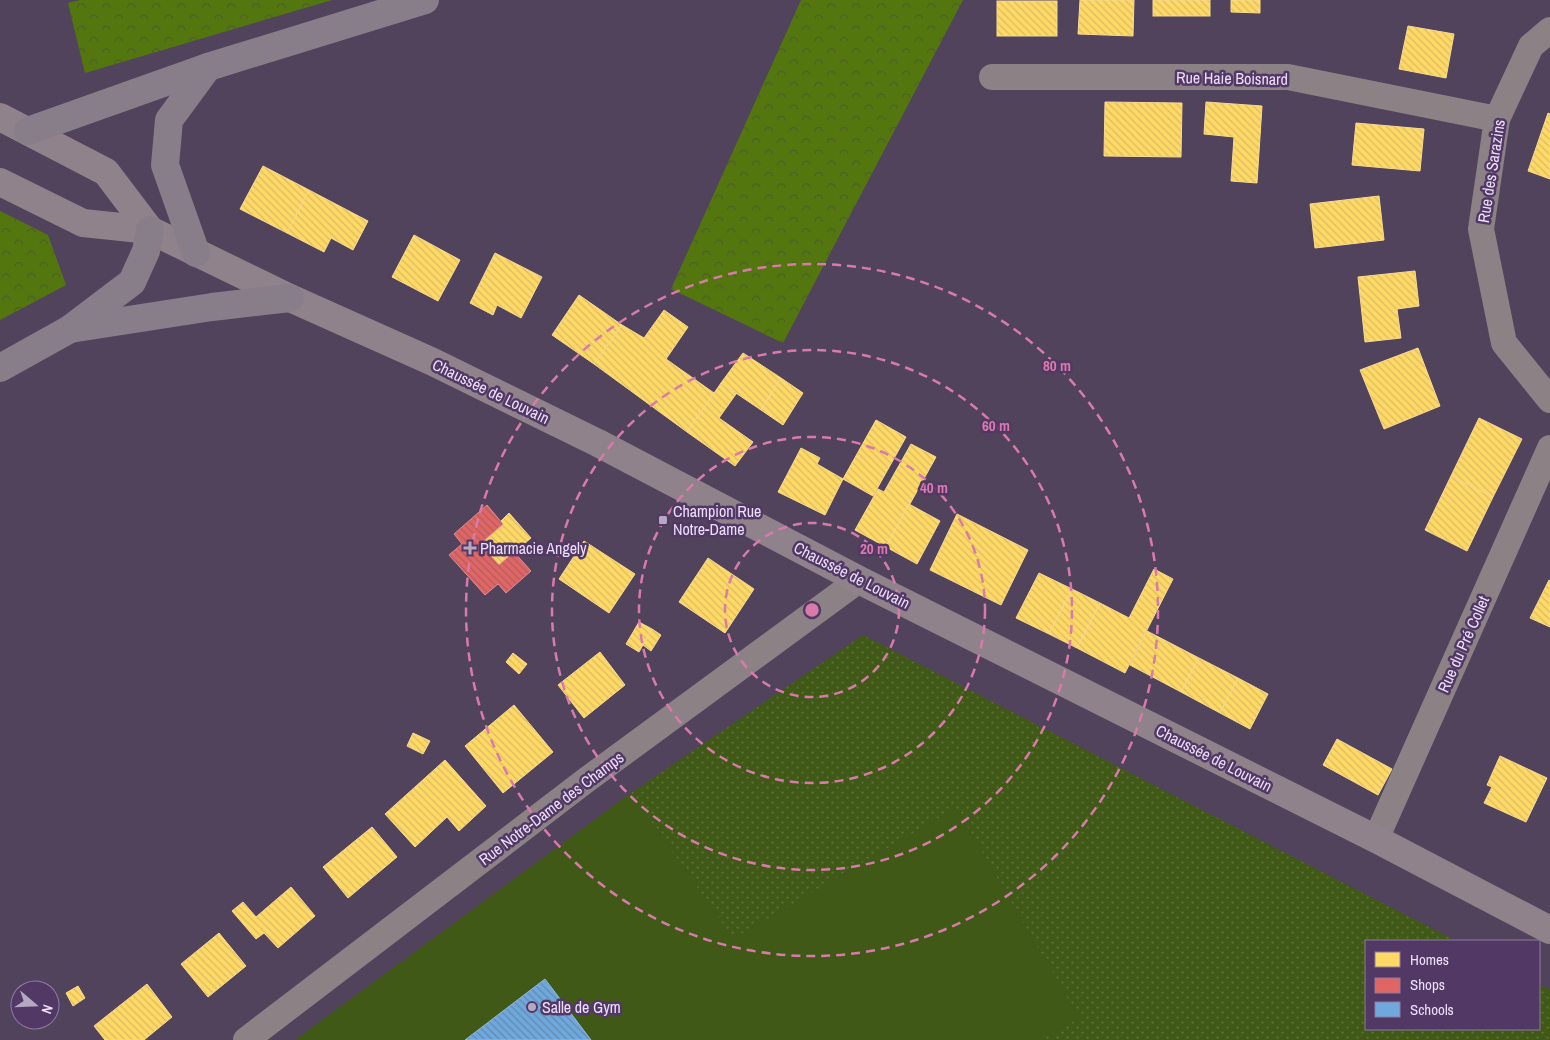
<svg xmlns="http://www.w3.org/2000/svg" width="1550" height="1040" font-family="'Archivo Narrow',sans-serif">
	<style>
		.grass { fill: url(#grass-dots) }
		.forest { fill: url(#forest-crowns) }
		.park { fill: #405916 }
		.homes { fill: url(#homes-back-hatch); stroke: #fada92 }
		.shops { fill: url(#shops-back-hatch); stroke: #e48a92 }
		.schools { fill: url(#schools-back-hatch); stroke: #95b8e5 }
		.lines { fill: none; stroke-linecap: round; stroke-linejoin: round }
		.minor { stroke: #8c8286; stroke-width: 26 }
		.primary { stroke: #8f828b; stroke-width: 28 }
		.motorway { stroke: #887e8a; stroke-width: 28 }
		.ring { fill: none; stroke: #d87baa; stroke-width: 2.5; stroke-dasharray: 9 6 }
		.poi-dot { fill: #b6a8c2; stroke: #523965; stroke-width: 2 }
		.labels { text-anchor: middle; stroke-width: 5; stroke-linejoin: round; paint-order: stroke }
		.street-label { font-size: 16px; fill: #eddef9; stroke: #523965 }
		.poi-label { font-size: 16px; fill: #eddef9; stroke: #523965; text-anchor: start }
		.centre { fill: #d87baa; stroke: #523965; stroke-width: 2.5 }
		.ring-label { font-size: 15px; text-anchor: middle; font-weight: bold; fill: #d87baa; stroke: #523965; stroke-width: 5; stroke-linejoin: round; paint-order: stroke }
	</style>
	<defs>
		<pattern id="grass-dots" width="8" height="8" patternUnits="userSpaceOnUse" patternTransform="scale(1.25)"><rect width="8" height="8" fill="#405916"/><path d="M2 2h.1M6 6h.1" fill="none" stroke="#5c7039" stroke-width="1.8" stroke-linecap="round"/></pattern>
		<pattern id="forest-crowns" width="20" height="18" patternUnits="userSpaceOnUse" patternTransform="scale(1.25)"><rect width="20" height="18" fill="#53770e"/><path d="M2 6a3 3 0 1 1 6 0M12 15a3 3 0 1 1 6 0" fill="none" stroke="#4d5d2c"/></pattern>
		<pattern id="homes-back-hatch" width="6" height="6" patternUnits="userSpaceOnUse" patternTransform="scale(1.25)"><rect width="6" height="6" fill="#ffd966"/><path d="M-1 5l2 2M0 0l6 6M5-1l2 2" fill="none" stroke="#dabb61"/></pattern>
		<pattern id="shops-back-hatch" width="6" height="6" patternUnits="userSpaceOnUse" patternTransform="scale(1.25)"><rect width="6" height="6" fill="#e06666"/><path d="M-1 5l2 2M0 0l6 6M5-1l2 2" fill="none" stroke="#b25c5e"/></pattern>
		<pattern id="schools-back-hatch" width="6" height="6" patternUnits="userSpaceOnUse" patternTransform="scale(1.25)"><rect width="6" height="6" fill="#6fa8dc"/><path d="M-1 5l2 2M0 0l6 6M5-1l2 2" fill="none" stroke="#638ab0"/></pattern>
	</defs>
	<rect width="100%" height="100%" fill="#51435b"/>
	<polygon class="grass" points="863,635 1456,941 1366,941 1366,1029 1539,1029 1539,984 1550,990 1550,1040 1041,1040 1079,1018 956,808 733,939 631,793"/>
	<g class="forest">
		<polygon points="80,0 332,0 85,73 68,3"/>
		<polygon points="801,0 963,0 783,343 671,289"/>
		<polygon points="0,211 48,235 66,285 0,320"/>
	</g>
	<polygon class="park" points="631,793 733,939 956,808 1079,1018 1041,1040 295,1040"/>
	<g class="homes">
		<polygon points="1080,0 1134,0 1133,36 1078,34"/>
		<rect x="1153" y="0" width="57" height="16"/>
		<polygon points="1231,0 1260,0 1260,13 1231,12"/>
		<rect x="997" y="1" width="60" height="35"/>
		<polygon points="1408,26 1454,34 1446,78 1399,69"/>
		<polygon points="1105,102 1182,103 1181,157 1104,156"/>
		<polygon points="1206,102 1262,106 1257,183 1231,181 1234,137 1204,134"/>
		<polygon points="1548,113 1550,114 1550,179 1528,171"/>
		<polygon points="1356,123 1424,129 1420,171 1352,165"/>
		<polygon points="263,166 309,190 287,233 240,209"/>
		<polygon points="309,190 368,221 353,250 331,238 324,252 287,233"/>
		<polygon points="1379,196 1384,240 1315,248 1310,204"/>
		<polygon points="414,235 460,260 438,301 392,277"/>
		<polygon points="495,253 542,277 521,318 497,305 493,315 470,303"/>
		<polygon points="1415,271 1419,306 1397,309 1401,338 1365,342 1358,277"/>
		<polygon points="579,295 622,325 594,364 552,335"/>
		<polygon points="664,310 688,327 666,359 714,393 687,432 594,364 622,325 644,338"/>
		<polygon points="1418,348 1440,406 1384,429 1360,370"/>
		<polygon points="743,353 781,378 761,410 721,383"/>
		<polygon points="781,378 803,393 783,425 761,410"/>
		<polygon points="721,383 736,394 719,418 753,442 735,466 687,432"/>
		<polygon points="1479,418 1522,439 1493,497 1451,476"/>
		<polygon points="876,420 906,437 873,496 843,479"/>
		<polygon points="911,444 936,457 886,547 855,530 878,489 884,492"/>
		<polygon points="801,448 820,458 817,464 843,479 825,515 778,492"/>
		<polygon points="1451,476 1493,497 1467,551 1425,530"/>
		<polygon points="909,504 940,521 917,564 886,547"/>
		<polygon points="509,513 531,538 499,565 480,544 503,524 501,521"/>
		<polygon points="957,514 1028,550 1001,605 930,570"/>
		<polygon points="584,541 635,574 609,613 559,579"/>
		<polygon points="708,558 754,589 725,633 679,602"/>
		<polygon points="1154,569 1173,579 1125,673 1077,648 1100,603 1129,618"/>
		<polygon points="1039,573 1072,589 1049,634 1016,618"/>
		<polygon points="1549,580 1550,581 1550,627 1530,618"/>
		<polygon points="1072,589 1100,603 1077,648 1049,634"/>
		<polygon points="639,622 652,629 639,652 626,644"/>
		<polygon points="652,629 661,635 651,651 643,645"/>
		<polygon points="1147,631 1199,658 1181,692 1130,665"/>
		<polygon points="600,652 625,685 584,718 558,685"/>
		<polygon points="513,653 527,664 519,674 506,662"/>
		<polygon points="1199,658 1238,678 1220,713 1181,692"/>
		<polygon points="1238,678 1268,694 1250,729 1220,713"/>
		<polygon points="514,705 553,752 503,793 465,746"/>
		<polygon points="413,733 430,741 423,754 407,746"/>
		<polygon points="1337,739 1392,769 1378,795 1323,765"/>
		<polygon points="1500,756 1547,778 1526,822 1484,803 1492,787 1487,785"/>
		<polygon points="445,760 486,806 459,831 447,817 415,847 385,814"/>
		<polygon points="372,827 397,857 348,898 323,867"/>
		<polygon points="291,887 315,916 278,948 264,933 256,939 232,911 243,902 256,917"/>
		<polygon points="219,933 246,966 208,997 181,964"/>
		<polygon points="147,984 172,1017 144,1040 105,1040 94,1026"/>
		<polygon points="78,986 85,998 73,1006 66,993"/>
	</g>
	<polygon class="shops" points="487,505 503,524 480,544 499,565 514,552 531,571 506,593 498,584 485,595 449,555 462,544 454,534"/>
	<polygon class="schools" points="545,979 591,1040 465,1040"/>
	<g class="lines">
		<g class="minor">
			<polyline points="1550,30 1531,46 1497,119 1481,229 1504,343 1550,400"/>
			<polyline points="992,77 1288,77 1497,119"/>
			<polyline points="1376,839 1550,448"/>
			<polyline points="246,1040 585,781 859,580"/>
		</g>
		<g class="primary">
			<polyline points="0,117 106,172 150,230"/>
			<polyline points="0,182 83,223 150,230 290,298 433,362 598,443 859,580 1376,839 1550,930"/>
		</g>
		<g class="motorway">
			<polyline points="28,131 208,67 425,0"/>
			<polyline points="196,253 165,165 169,120 208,67"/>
			<polyline points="70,329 212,307 290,298"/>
			<polyline points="0,368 70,329 132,282 146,251 150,230"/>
		</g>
	</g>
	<g class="ring">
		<circle cx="812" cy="610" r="87"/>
		<circle cx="812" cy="610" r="173"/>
		<circle cx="812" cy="610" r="260"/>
		<circle cx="812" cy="610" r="346"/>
	</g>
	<g class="poi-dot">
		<rect x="658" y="515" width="10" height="10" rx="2.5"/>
		<path d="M467.5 540.5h5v5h5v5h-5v5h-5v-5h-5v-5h5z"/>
		<circle cx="532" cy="1007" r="5"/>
	</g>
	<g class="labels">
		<g class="street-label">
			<text transform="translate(1232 78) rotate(1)" y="6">Rue Haie Boisnard</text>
			<text transform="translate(1491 171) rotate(-81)" y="6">Rue des Sarazins</text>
			<text transform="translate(491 391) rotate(26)" y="6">Chaussée de Louvain</text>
			<text transform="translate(852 575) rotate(27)" y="6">Chaussée de Louvain</text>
			<text transform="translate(1463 644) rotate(-66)" y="6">Rue du Pré Collet</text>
			<text transform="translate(1214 758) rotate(27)" y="6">Chaussée de Louvain</text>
			<text transform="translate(551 808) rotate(-37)" y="6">Rue Notre-Dame des Champs</text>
		</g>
		<g class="poi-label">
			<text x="673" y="517">Champion Rue<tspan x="673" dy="18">Notre-Dame</tspan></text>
			<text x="480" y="554">Pharmacie Angely</text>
			<text x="542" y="1013">Salle de Gym</text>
		</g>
	</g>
	<circle cx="812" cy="610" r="8" class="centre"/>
	<g class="ring-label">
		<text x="1057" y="371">80 m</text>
		<text x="996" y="431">60 m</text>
		<text x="934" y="493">40 m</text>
		<text x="874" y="554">20 m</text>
	</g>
	<rect x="1365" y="940" width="175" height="90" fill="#523965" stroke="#907ba0"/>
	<rect x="1375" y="952" width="25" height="15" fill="#ffd966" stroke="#907ba0"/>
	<text x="1410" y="965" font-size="15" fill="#eddef9">Homes</text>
	<rect x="1375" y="978" width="25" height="15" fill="#e06666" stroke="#907ba0"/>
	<text x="1410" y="990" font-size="15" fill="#eddef9">Shops</text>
	<rect x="1375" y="1002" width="25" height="15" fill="#6fa8dc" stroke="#907ba0"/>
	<text x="1410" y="1015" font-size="15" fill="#eddef9">Schools</text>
	<g transform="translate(35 1005) rotate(109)"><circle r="24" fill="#523965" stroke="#907ba0"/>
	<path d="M0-4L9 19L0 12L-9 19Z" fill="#b6a8c2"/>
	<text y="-8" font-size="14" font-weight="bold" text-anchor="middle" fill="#eddef9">N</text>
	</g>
</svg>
